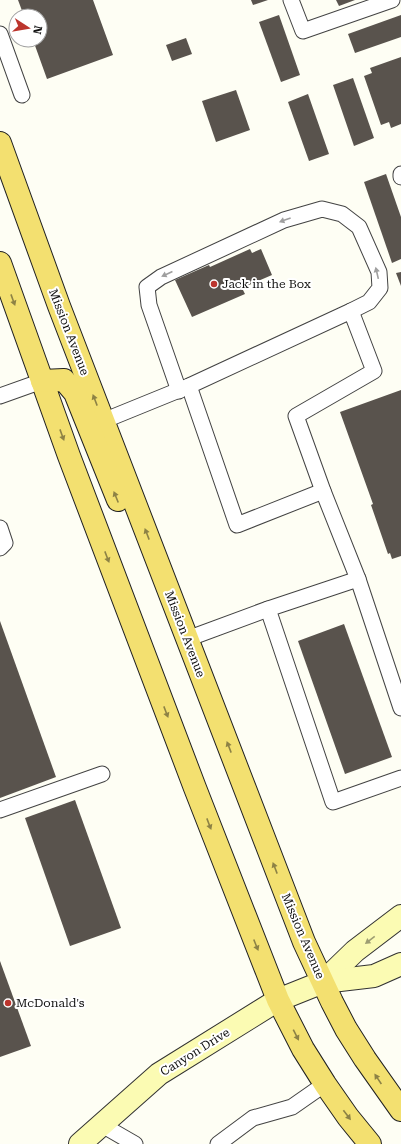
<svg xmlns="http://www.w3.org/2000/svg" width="401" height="1144" font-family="'Roboto Serif',serif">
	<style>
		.building { fill: #59534d }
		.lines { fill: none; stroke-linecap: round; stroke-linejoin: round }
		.lane-casing { stroke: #434343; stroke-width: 17 }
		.secondary-casing { stroke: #323232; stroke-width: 24 }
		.primary-casing { stroke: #212121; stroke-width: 24 }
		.lane { stroke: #fff; stroke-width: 15 }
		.secondary { stroke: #fbfbb3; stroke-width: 22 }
		.primary { stroke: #f3e070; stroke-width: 22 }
		.oneway { fill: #9f9f9f }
		.oneway2 { fill: #8d8245 }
		.oneway3 { fill: #9d9d72 }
		.poi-dot { fill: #bc352d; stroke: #fff; stroke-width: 1.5 }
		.labels { text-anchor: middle; stroke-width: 4; stroke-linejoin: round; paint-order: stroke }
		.poi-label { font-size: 12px; fill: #101010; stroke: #fff; text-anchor: start }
		.street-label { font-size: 12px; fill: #101010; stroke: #fff }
	</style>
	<rect width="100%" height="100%" fill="#fefef4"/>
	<g class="building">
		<polygon points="18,0 93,0 113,55 47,79 33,40 40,40 40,16 24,16"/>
		<polygon points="251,0 268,0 253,5"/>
		<polygon points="336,0 355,0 339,6"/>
		<polygon points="279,15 300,75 281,82 259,22"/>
		<polygon points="401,15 401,37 355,53 348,34"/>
		<polygon points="186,38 192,54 172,61 166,45"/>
		<polygon points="401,57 401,124 391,128 389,122 381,125 364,76 372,73 370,68"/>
		<polygon points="353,78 374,138 354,146 333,85"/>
		<polygon points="236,90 250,130 216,142 202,101"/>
		<polygon points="308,94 329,154 309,161 288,102"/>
		<polygon points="386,174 401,217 401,259 392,263 364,182"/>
		<polygon points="250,249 252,253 261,249 272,275 242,288 245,294 192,317 175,280 209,265 210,267"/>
		<polygon points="401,272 401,286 396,273"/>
		<polygon points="401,390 401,556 392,559 390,553 388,554 371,505 373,504 340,412"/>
		<polygon points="0,621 56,777 0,798"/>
		<polygon points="344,624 392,757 345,774 298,641"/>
		<polygon points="75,800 121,928 70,946 25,818"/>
		<polygon points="0,961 31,1046 0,1057"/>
	</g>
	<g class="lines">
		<g class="lane-casing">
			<g id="lane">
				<polyline points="291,0 303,31 392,0"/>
				<polyline points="0,34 22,95"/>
				<polyline points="401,174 401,177"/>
				<polyline points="189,386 237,525 323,491"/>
				<polyline points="179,391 149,305 147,287 161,277 284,220 322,209 342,214 359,227 379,272 380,288 369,302 351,311"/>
				<polyline points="0,396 42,381"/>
				<polyline points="103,421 189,386 351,311 374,371 296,416 323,491 358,579"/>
				<polyline points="0,528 5,543 0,548"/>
				<polyline points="187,639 268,609"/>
				<polyline points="401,708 358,579 268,609 333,802 401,778"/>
				<polyline points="0,810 102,774"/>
				<polyline points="102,1125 135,1144"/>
				<polyline points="218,1144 253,1118 292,1107 325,1084"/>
			</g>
		</g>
		<g class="secondary-casing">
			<g id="secondary">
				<polyline points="323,982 355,951 401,916"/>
				<polyline points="80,1144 159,1074 278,1000 323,982 374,976 401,964"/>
			</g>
		</g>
		<g class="primary-casing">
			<g id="primary">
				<polyline points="0,143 59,306 304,942 332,1002 346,1029 365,1059 401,1110"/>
				<polyline points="0,263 69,456 195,788 278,1000 303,1049 325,1084 348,1117 370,1144"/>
				<polyline points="42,381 64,380 75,393 118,500"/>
			</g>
		</g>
		<use href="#lane" class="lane"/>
		<use href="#secondary" class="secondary"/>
		<use href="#primary" class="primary"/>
	</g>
	<defs><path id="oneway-solid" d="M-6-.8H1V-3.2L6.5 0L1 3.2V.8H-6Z"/></defs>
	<g class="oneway">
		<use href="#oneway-solid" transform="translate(285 220) rotate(160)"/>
		<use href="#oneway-solid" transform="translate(377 273) rotate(-103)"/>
		<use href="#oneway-solid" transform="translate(167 274) rotate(155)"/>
	</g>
	<g class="oneway2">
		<use href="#oneway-solid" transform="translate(13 300) rotate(70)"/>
		<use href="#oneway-solid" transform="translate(95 400) rotate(-111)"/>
		<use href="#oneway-solid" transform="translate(62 435) rotate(70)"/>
		<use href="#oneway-solid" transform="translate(116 497) rotate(-112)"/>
		<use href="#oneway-solid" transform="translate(147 534) rotate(-111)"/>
		<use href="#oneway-solid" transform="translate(107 557) rotate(69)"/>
		<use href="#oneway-solid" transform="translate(166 712) rotate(69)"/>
		<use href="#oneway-solid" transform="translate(229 747) rotate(-111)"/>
		<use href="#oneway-solid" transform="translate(209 824) rotate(69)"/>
		<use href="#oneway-solid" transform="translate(275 868) rotate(-111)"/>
		<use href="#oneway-solid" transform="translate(256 945) rotate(68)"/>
		<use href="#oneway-solid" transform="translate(296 1035) rotate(63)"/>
		<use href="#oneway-solid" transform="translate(378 1079) rotate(-124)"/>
		<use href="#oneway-solid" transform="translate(347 1115) rotate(53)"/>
	</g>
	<use class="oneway3" href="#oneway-solid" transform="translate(370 940) rotate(142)"/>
	<g class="poi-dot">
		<circle cx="214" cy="284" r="4"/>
		<circle cx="8" cy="1003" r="4"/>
	</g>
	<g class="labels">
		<g class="poi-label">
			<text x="222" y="288">Jack in the Box</text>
			<text x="16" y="1007">McDonald's</text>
		</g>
		<g class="street-label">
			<text transform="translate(69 332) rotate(69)" y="4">Mission Avenue</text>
			<text transform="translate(185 634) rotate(69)" y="4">Mission Avenue</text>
			<text transform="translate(303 936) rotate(67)" y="4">Mission Avenue</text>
			<text transform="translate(195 1052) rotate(-32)" y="4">Canyon Drive</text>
		</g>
	</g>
	<g transform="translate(28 28) rotate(102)"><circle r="19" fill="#ffffff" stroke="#9f9f9f"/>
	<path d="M0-3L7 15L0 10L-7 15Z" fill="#bc352d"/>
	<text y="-6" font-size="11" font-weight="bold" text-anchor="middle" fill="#101010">N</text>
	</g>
</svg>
